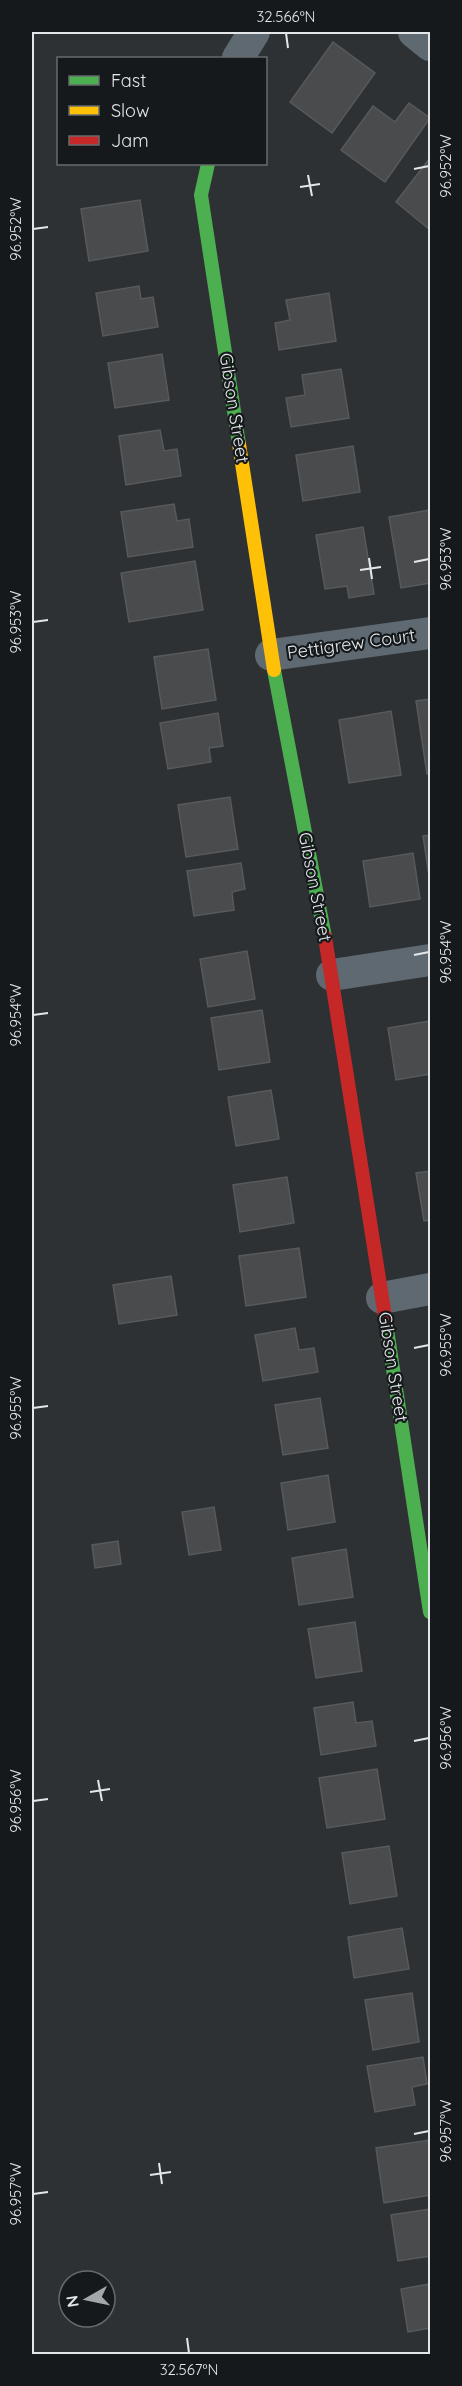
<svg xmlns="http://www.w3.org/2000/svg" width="462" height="2386" font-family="Quicksand,sans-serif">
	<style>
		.building { fill: #494b4d; stroke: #575a5c; stroke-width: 1.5 }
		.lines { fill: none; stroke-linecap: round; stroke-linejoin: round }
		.street { stroke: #5e6971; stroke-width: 32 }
		.fast { stroke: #4caf50; stroke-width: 14 }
		.slow { stroke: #ffc107; stroke-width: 14 }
		.jam { stroke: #c62828; stroke-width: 14 }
		.ticks { fill: none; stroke: #e3e7ea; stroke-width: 2 }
		.labels { text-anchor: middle; stroke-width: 4.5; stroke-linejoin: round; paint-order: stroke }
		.street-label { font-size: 18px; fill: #e3e7ea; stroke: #16191b }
		.neatline { fill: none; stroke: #e3e7ea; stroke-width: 2 }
		.ticks-label { font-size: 15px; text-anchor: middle; fill: #e3e7ea }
	</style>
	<rect width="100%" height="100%" fill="#2e3133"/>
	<g class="building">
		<polygon points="333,42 375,73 332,133 290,102"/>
		<polygon points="409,103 430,118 385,182 341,150 373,106 395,122"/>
		<polygon points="430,158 430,230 396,202"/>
		<polygon points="140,200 148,251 89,261 81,209"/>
		<polygon points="139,286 141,299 153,297 158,327 103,336 96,293"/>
		<polygon points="329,293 336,341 279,350 275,323 290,320 286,300"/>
		<polygon points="162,354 169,400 115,408 108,363"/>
		<polygon points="341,369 349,418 291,427 286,398 305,395 302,375"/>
		<polygon points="160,430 164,451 177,449 181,476 126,485 119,436"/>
		<polygon points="353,446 360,492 303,501 296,455"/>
		<polygon points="174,504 177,521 189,519 193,547 128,557 121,512"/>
		<polygon points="430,510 430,583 401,588 389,517"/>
		<polygon points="363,527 374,594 349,598 347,586 325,589 316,535"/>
		<polygon points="195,561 203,610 129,622 121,573"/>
		<polygon points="208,649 216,700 162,709 154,657"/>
		<polygon points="430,699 430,774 427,774 416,701"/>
		<polygon points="391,711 401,775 349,783 339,720"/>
		<polygon points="218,713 223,746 209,748 211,762 168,769 160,723"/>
		<polygon points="230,797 238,849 186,857 178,805"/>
		<polygon points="430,835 430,882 423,836"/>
		<polygon points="413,853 420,899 370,907 363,861"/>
		<polygon points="241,863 245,889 232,892 234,910 194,916 187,871"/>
		<polygon points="247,951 255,999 208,1007 200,959"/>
		<polygon points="262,1010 270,1062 219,1070 211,1018"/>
		<polygon points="430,1021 430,1074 396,1080 388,1028"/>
		<polygon points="271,1090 279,1139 236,1146 228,1097"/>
		<polygon points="430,1171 430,1220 424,1221 416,1173"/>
		<polygon points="287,1177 294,1223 240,1232 233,1185"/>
		<polygon points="299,1248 306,1297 246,1306 239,1256"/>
		<polygon points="171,1276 177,1315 119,1324 113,1285"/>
		<polygon points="295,1328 299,1350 314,1348 318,1372 263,1381 255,1335"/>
		<polygon points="320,1398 328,1448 283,1455 275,1405"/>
		<polygon points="328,1475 335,1522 288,1530 281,1483"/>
		<polygon points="214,1507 221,1550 189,1555 182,1512"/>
		<polygon points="118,1541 121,1564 95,1568 92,1545"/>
		<polygon points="346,1549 353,1597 299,1605 292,1558"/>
		<polygon points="355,1622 362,1671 316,1678 308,1629"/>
		<polygon points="353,1702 356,1723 372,1721 376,1746 321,1755 314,1708"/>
		<polygon points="377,1769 385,1819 327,1828 319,1778"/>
		<polygon points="389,1846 397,1896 350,1904 342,1853"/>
		<polygon points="402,1928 409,1969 354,1978 348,1937"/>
		<polygon points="412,1993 419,2042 373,2050 365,2000"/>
		<polygon points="423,2057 427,2084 412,2087 415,2105 375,2112 367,2066"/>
		<polygon points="430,2140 430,2195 384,2203 376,2148"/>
		<polygon points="430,2209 430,2256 398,2261 391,2215"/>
		<polygon points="430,2284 430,2328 408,2332 401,2289"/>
	</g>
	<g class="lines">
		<g class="street">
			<polyline points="414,32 430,45"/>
			<polyline points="238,58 254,32"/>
			<polyline points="271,655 430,633"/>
			<polyline points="332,975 430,960"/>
			<polyline points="382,1298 430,1289"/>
		</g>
		<g class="fast">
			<polyline points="208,164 201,195 239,444"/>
			<polyline points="274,670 325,937"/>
			<polyline points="386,1323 430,1612"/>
		</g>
		<polyline class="slow" points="239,444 274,670"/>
		<polyline class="jam" points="325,937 386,1323"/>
	</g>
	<path class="ticks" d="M286,33L288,48M414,169L429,166M308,175L312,196M300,187L320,184M33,229L48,227M369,558L372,579M414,562L429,559M360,570L381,567M33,622L48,620M414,955L429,952M33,1015L48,1013M414,1348L429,1345M33,1408L48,1406M414,1741L429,1738M98,1780L102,1801M90,1792L110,1789M33,1801L48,1799M414,2134L429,2131M159,2163L162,2184M150,2175L171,2172M33,2194L48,2192M187,2338L189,2353"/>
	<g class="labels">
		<g class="street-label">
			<text transform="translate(234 408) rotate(81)" y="6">Gibson Street</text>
			<text transform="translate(351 644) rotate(-8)" y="6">Pettigrew Court</text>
			<text transform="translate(315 887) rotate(79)" y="6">Gibson Street</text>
			<text transform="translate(393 1367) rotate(81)" y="6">Gibson Street</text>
		</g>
	</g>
	<rect width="462" height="2386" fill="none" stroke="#16191b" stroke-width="66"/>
	<rect x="57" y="57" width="210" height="108" fill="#16191b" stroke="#686b6e" stroke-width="1.5"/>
	<rect x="69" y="76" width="30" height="9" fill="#4caf50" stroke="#686b6e" stroke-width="1.5"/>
	<text x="111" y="87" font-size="18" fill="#e3e7ea">Fast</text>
	<rect x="69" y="106" width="30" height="9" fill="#ffc107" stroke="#686b6e" stroke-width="1.5"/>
	<text x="111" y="117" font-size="18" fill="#e3e7ea">Slow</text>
	<rect x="69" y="136" width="30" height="9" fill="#c62828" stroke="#686b6e" stroke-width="1.5"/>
	<text x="111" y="147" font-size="18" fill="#e3e7ea">Jam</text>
	<g transform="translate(87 2299) rotate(261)"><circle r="28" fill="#16191b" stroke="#686b6e" stroke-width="1.5"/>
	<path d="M0-4.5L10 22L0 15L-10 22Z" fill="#a4a7aa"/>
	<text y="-9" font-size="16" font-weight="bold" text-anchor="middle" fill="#e3e7ea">N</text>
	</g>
	<rect x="33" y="33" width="396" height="2320" class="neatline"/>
	<g class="ticks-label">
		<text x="286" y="22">32.566°N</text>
		<text transform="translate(446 166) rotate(-90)" y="5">96.952°W</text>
		<text transform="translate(16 229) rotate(-90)" y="5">96.952°W</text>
		<text transform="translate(446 559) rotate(-90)" y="5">96.953°W</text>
		<text transform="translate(16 622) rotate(-90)" y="5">96.953°W</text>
		<text transform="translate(446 952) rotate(-90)" y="5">96.954°W</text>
		<text transform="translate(16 1015) rotate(-90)" y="5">96.954°W</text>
		<text transform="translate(446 1345) rotate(-90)" y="5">96.955°W</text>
		<text transform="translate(16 1408) rotate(-90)" y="5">96.955°W</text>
		<text transform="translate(446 1738) rotate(-90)" y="5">96.956°W</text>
		<text transform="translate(16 1801) rotate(-90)" y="5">96.956°W</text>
		<text transform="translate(446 2131) rotate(-90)" y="5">96.957°W</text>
		<text transform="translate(16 2194) rotate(-90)" y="5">96.957°W</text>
		<text x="189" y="2375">32.567°N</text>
	</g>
</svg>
